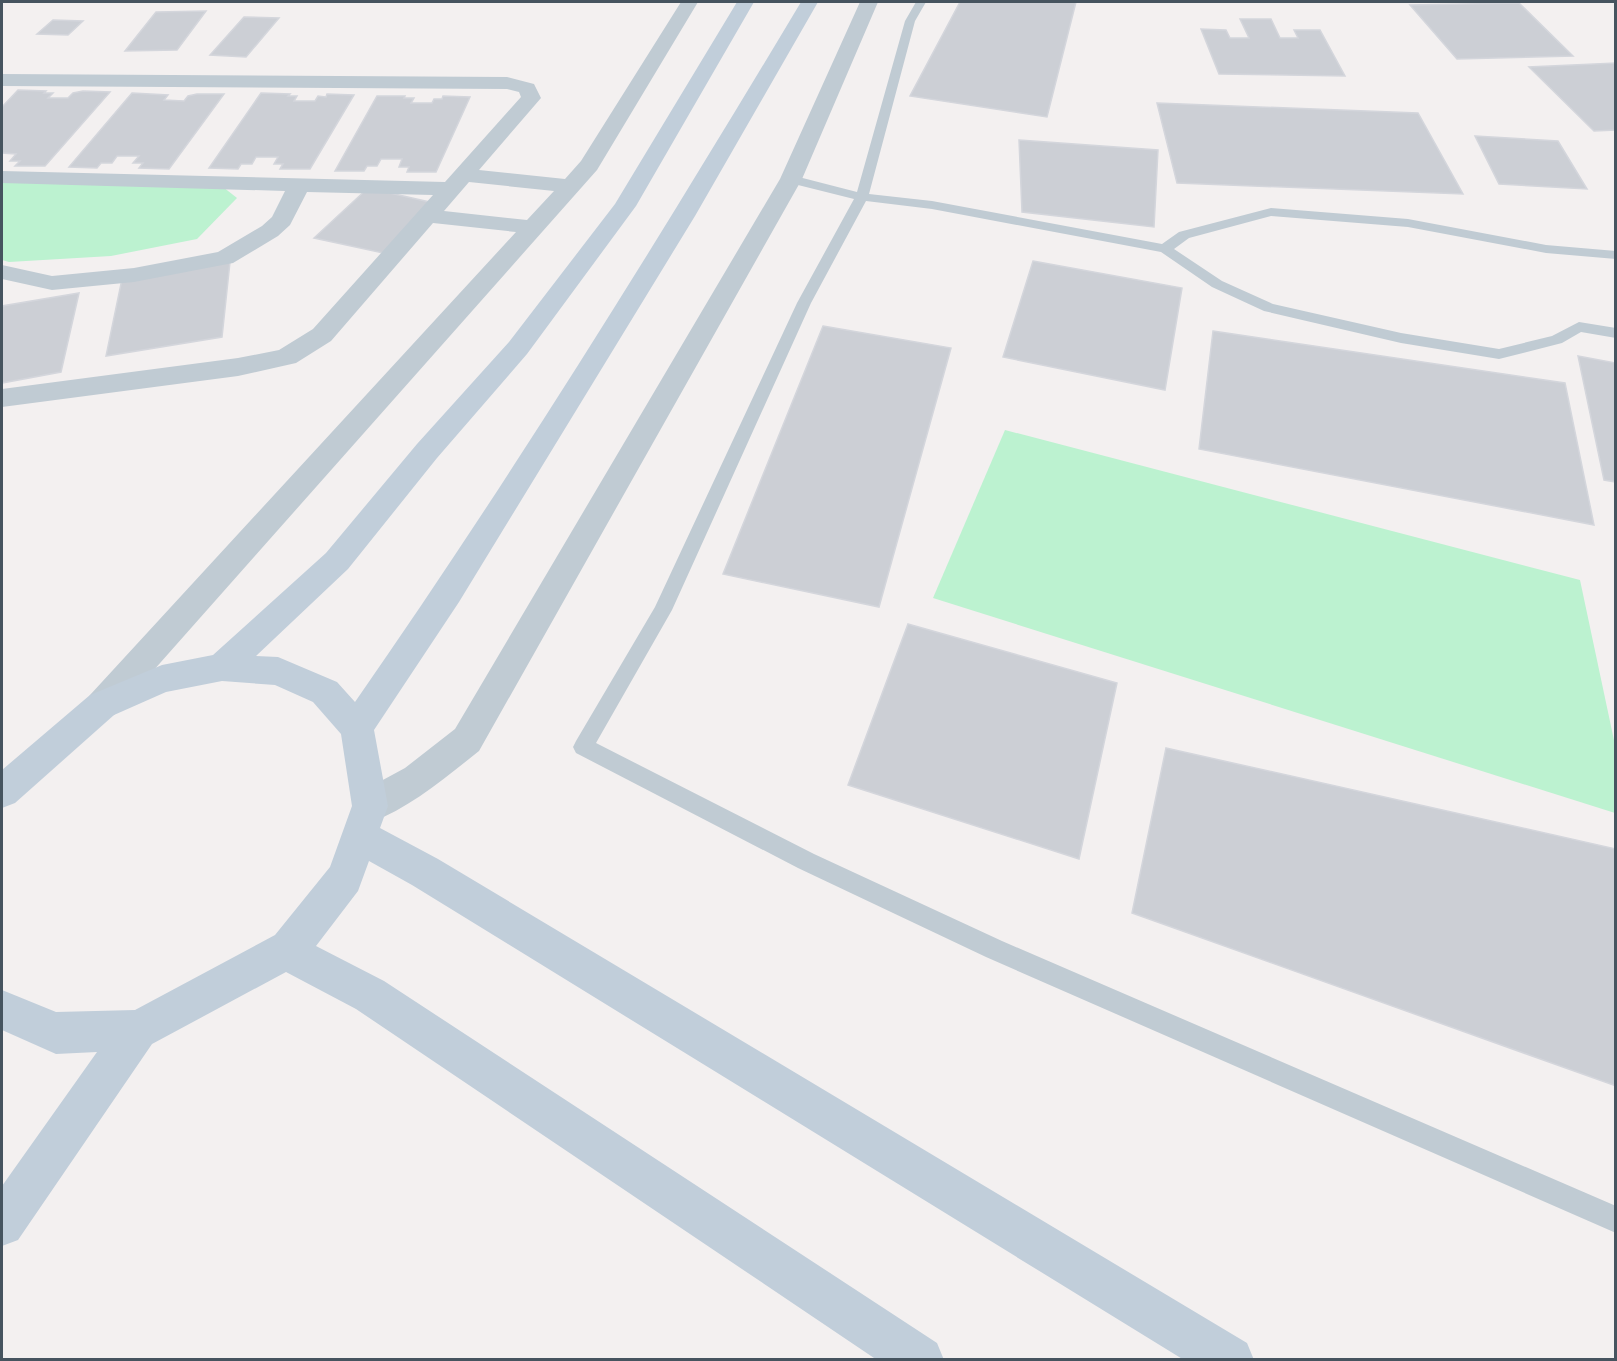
<svg xmlns="http://www.w3.org/2000/svg" width="1617" height="1361" font-family="Quicksand,sans-serif">
	<style>
		.green { fill: #bcf2d0 }
		.building { fill: #cccfd5; stroke: #d4d6dc; stroke-width: 1.5 }
		.lines { fill: none; stroke-linecap: round; stroke-linejoin: round }
		.lane { fill: #c0cbd3; fill-rule: evenodd }
		.street { fill: #c0cbd3; fill-rule: evenodd }
		.secondary { fill: #c1ceda; fill-rule: evenodd }
	</style>
	<rect width="100%" height="100%" fill="#f3f0f0"/>
	<g class="green">
		<polygon points="2,182 223,187 237,198 197,239 111,256 9,262 2,260"/>
		<polygon points="1005,430 1580,580 1615,745 1615,813 933,598"/>
	</g>
	<g class="building">
		<polygon points="960,2 1076,2 1047,117 910,96"/>
		<polygon points="1519,3 1573,56 1457,59 1410,5"/>
		<polygon points="206,11 177,50 125,51 156,12"/>
		<polygon points="244,17 279,18 246,57 210,55"/>
		<polygon points="1240,19 1271,19 1280,38 1298,38 1294,30 1320,30 1345,76 1219,74 1201,29 1226,30 1230,38 1249,38"/>
		<polygon points="53,20 83,21 68,35 37,34"/>
		<polygon points="1616,63 1616,130 1594,131 1529,67"/>
		<polygon points="18,90 46,91 44,93 53,93 48,98 68,98 73,93 83,91 110,92 45,166 15,166 20,161 10,161 16,154 2,153 2,107"/>
		<polygon points="132,93 168,95 164,100 184,101 188,96 197,94 224,94 169,169 139,168 143,163 133,163 139,156 117,156 112,163 101,163 97,168 69,167"/>
		<polygon points="261,93 290,94 288,96 297,96 294,101 315,101 318,96 326,97 327,94 354,95 310,169 280,169 283,164 274,164 278,157 256,157 252,164 241,164 238,169 209,168"/>
		<polygon points="377,96 405,96 404,98 414,98 411,103 432,103 434,99 442,99 443,96 470,97 436,172 407,172 409,167 399,167 402,159 381,159 377,166 367,166 364,171 335,171"/>
		<polygon points="1157,103 1418,113 1463,194 1177,183"/>
		<polygon points="1475,136 1558,141 1587,189 1499,184"/>
		<polygon points="1019,140 1158,150 1154,227 1022,212"/>
		<polygon points="368,188 434,203 383,253 314,238"/>
		<polygon points="1033,261 1182,288 1165,390 1003,357"/>
		<polygon points="230,262 222,337 106,356 122,279"/>
		<polygon points="79,293 61,372 2,383 2,306"/>
		<polygon points="823,326 951,348 879,607 723,574"/>
		<polygon points="1213,331 1565,383 1594,525 1199,449"/>
		<polygon points="1578,356 1616,363 1616,482 1604,480"/>
		<polygon points="908,624 1117,683 1079,859 848,785"/>
		<polygon points="1166,748 1616,849 1616,1086 1132,913"/>
	</g>
	<g class="lines">
		<polygon class="lane" points="916,2 926,2 915,21 869,194 932,201 1162,244 1179,232 1271,208 1408,219 1546,245 1616,251 1616,259 1546,253 1408,227 1271,216 1189,238 1174,249 1222,281 1273,304 1401,333 1499,349 1552,336 1579,322 1616,328 1616,338 1581,332 1562,343 1499,359 1401,343 1264,311 1212,287 1161,252 932,209 866,201 811,303 672,610 596,743 814,854 1002,941 1616,1206 1616,1233 986,957 798,868 576,753 573,747 576,741 655,607 797,303 854,199 786,182 785,179 791,175 857,192 905,21"/>
		<g class="street">
			<path d="M681,2H698L597,170L114,715L102,719L90,715L85,705L90,695L516,232L433,223L331,341L296,363L238,376L2,407V389L238,358L279,350L313,329L433,195L307,192L290,225L278,236L233,263L134,282L52,290L2,279V265L52,276L134,268L218,252L262,226L272,217L285,191L2,183V171L445,182L521,97L519,92L507,89L2,86V74L507,77L534,84L541,98L479,170L565,179L581,161ZM469,182L554,191L527,220L444,211Z"/>
			<path d="M860,2H878L802,179L479,751C445,778 411,807 370,823L357,818L352,806L357,794L405,768L455,729L780,179Z"/>
		</g>
		<path class="secondary" d="M737,2H754L636,206L527,354L437,458L348,569L256,656L278,657L337,682L355,702C513,475 659,239 801,2H818L695,216L459,602L374,730L388,806L380,828L438,859L1247,1343L1254,1360H1184L412,885L369,861L358,891L316,946L384,981L937,1343L944,1360H877L356,1009L286,972L152,1044L18,1240L2,1246V1186L97,1052L56,1054L2,1030V990L56,1012L135,1010L275,935L330,867L352,806L341,734L313,702L275,685L222,681L166,692L114,715L15,803L2,808V770L90,695L162,665L213,655L326,553L417,444L509,342L615,204Z"/>
	</g>
	<rect width="1617" height="1361" fill="none" stroke="#46545f" stroke-width="6"/>
</svg>
